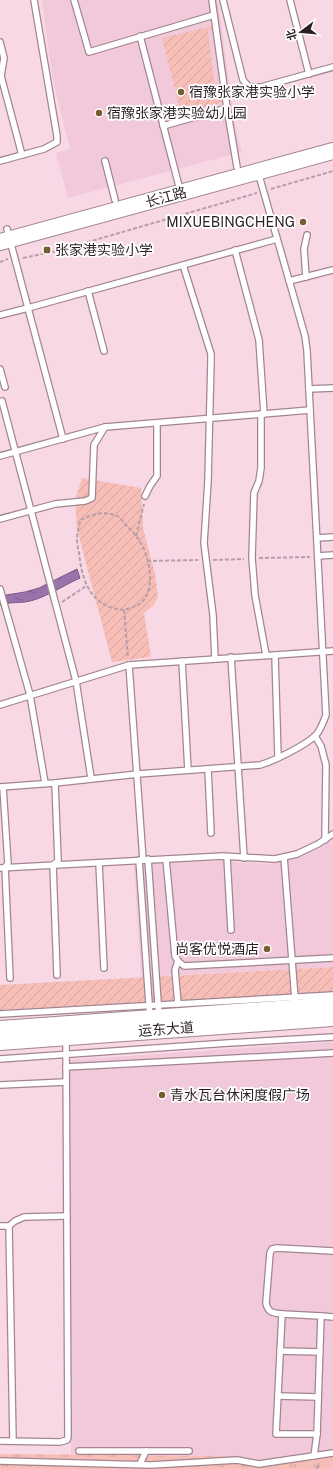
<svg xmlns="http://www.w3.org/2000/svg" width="333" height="1469" font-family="'Public Sans','Noto Sans SC',sans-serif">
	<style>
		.built { fill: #f1c9da }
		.park { fill: url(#park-tufts) }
		.garden { fill: url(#garden-furrows) }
		.water { fill: url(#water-ripples); stroke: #795983 }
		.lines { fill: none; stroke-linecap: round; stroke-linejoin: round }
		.lane-casing { stroke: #a28591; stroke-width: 8 }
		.secondary-casing { stroke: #a28591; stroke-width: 18 }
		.path { stroke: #b89ea9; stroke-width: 2; stroke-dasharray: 4 2; stroke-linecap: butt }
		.lane { stroke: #fff; stroke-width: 5.5 }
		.secondary { stroke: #fff; stroke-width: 16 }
		.poi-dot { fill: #775e2f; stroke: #fff; stroke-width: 1.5 }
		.labels { text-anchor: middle; stroke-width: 3.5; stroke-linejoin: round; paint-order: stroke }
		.poi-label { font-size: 14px; fill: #2b1f24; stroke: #fff; text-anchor: start }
		.street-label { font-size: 14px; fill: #2b1f24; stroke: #fff }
	</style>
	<defs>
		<pattern id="park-tufts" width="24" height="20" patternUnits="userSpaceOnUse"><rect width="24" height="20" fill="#f6beb6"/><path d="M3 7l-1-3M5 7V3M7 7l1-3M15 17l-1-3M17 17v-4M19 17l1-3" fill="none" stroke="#d3a39c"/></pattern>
		<pattern id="garden-furrows" width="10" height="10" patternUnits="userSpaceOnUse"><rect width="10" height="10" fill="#f6beb6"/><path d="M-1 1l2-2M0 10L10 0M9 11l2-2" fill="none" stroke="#d3a39c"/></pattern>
		<pattern id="water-ripples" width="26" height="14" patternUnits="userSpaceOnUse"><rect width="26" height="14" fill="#9a72ac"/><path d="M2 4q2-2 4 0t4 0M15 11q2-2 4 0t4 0" fill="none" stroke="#7e5d8c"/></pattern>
	</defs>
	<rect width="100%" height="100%" fill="#f9d8e6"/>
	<g class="built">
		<polygon points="42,0 218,0 234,121 242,152 68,198 56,153 70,149 52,76"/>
		<polygon points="333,840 333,967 141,977 134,865 155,863 223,861 267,864 296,859 323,847"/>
		<polygon points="333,1042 333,1450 260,1461 237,1456 71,1454 68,1060"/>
	</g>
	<polygon class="park" points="333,1450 333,1469 0,1469 0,1454 237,1456 260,1461"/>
	<g class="garden">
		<polygon points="213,26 215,29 208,30 216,100 222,100 222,102 217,104 181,113 162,38"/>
		<polygon points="82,478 141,488 143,528 155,574 158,597 153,606 144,613 151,657 112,662 77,529 75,500"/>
		<polygon points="333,967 333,992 0,1010 0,985"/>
	</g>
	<path class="water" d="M77,569L80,578C64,585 42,600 25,602C16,603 9,602 0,605V596L25,592L39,588Z"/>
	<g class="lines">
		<g class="lane-casing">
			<g id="lane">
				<polyline points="74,0 89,52 214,15"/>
				<polyline points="223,0 243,80 249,87 261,87 333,67"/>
				<polyline points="290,0 309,74"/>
				<polyline points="140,36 180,190"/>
				<polyline points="0,42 4,58 1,76 22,155"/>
				<polyline points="227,108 237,167"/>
				<polyline points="163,126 227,108 212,0"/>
				<polyline points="0,161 44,149 57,142 57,136 34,0"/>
				<polyline points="105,161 115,200"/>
				<polyline points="7,229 28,308 277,239"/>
				<polyline points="235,250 259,340 264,414"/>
				<polyline points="183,265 211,354 211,360 208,481 204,543 213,615 215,659"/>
				<polyline points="306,277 304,249 307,235"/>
				<polyline points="289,281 333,270"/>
				<polyline points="88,291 104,351"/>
				<polyline points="0,315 28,308 63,439"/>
				<polyline points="0,369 5,387"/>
				<polyline points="309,389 333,388"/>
				<polyline points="2,401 76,681 91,778"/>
				<polyline points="261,414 261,468 259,481 254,493 252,558 255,595 266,655"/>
				<polyline points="0,456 105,427 310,410"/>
				<polyline points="145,496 150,486 157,476 157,423"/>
				<polyline points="0,519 55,504 85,501 92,498 94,445 105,427"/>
				<polyline points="317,538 333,537"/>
				<polyline points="318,556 333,555"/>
				<polyline points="0,589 30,695 45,783"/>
				<polyline points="275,655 278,757"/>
				<polyline points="231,657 244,858"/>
				<polyline points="182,661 188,770"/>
				<polyline points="129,665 143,860"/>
				<polyline points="0,705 129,665 333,651"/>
				<polyline points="315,736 321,746 326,765 325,840"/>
				<polyline points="208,769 211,833"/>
				<polyline points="55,783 58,861 53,865 57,975"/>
				<path d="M0,787L55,783L138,774L260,765C274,761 306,745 316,735C321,729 323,723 326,715L307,351L305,336L258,172"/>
				<polyline points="3,787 8,864 5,867 10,978"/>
				<polyline points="227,857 231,930"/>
				<polyline points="284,857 295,999"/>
				<polyline points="148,859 159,1017"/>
				<polyline points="166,859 175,956 178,961 184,966 333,958"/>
				<polyline points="139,860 150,1018"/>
				<polyline points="99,863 104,968"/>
				<polyline points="0,868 223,856 275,859 297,854 318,844 333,834"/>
				<polyline points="178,1004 175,970 178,961"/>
				<polyline points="0,1014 333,995"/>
				<polyline points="0,1059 228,1043 333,1037"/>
				<polyline points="66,1067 333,1053"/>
				<polyline points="0,1085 66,1082"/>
				<polyline points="0,1226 9,1226 13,1441"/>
				<polyline points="9,1226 15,1221 24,1217 67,1216"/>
				<path d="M282,1314C273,1313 268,1313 266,1303L270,1253L272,1249L277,1248L333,1251"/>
				<polyline points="280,1351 320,1352"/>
				<polyline points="278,1396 318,1397"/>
				<polyline points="317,1434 276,1434 282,1314 321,1316"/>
				<polyline points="0,1441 60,1442 67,1440 68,1437 66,1039"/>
				<polyline points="79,1451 189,1451"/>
				<polyline points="314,1456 317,1434 321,1316 333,1317"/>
				<polyline points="0,1461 151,1465 237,1460 259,1464 333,1453"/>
				<polyline points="140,1464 146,1451"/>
			</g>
		</g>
		<g class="secondary-casing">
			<g id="secondary">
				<polyline points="0,242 333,151"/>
				<polyline points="0,1029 333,1005"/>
				<polyline points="0,1042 333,1018"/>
			</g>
		</g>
		<g class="path">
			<polyline points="271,189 333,171"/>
			<polyline points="23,258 57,251 257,193"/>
			<polyline points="0,262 8,259"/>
			<polyline points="136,536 144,504"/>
			<polyline points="259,558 310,557"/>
			<polyline points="213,560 244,559"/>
			<polyline points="147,561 198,560"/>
			<polyline points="62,602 86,586"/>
			<path d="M124,610C91,607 82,582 79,553C78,548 77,543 77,538C77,532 79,525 81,520C91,514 107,510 119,517C121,518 123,522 125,524C130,529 135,534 139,540C149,555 156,586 143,601C139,606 130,608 124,610L128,658"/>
			<polyline points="317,1469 319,1463"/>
		</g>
		<use href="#lane" class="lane"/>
		<use href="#secondary" class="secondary"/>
	</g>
	<g class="poi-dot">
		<circle cx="181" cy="92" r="4"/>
		<circle cx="99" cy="113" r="4"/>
		<circle cx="303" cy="222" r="4"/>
		<rect x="43" y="246" width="8" height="8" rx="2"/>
		<circle cx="267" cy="949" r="4"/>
		<circle cx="162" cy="1095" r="4"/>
	</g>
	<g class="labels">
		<g class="poi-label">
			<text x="189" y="97">宿豫张家港实验小学</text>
			<text x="107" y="118">宿豫张家港实验幼儿园</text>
			<text x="295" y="227" text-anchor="end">MIXUEBINGCHENG</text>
			<text x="55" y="255">张家港实验小学</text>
			<text x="259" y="954" text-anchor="end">尚客优悦酒店</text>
			<text x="170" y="1100">青水瓦台休闲度假广场</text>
		</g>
		<g class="street-label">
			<text transform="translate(166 197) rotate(-15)" y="5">长江路</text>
			<text transform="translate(166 1029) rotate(-4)" y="5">运东大道</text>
		</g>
	</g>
	<g transform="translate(301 32) rotate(254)" stroke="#ffffff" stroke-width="3" paint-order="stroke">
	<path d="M0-3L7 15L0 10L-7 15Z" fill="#2b1f24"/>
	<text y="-6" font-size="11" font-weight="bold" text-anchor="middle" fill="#2b1f24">北</text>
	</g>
</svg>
